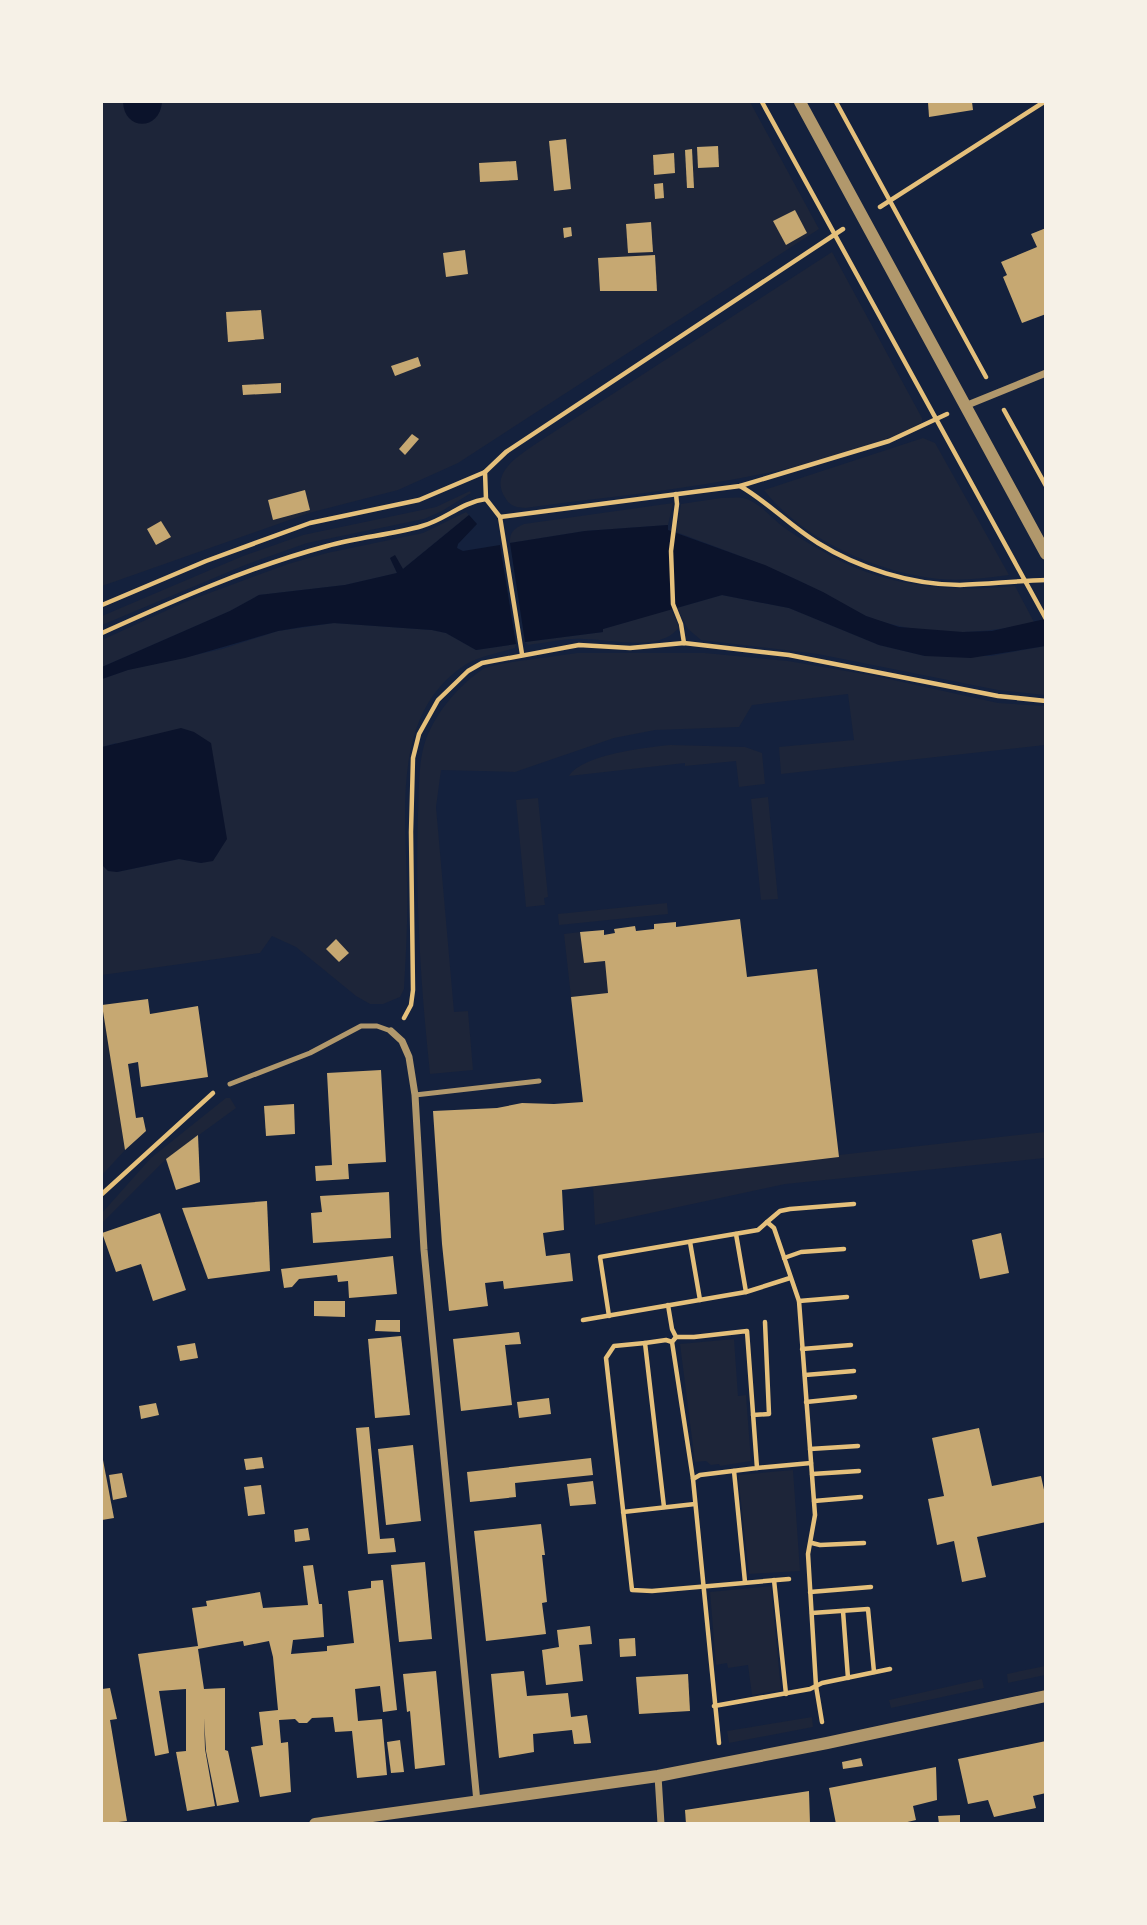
<svg xmlns="http://www.w3.org/2000/svg" width="1147" height="1925" font-family="'Open Sans',sans-serif">
	<style>
		.green { fill: #1d2539 }
		.water { fill: #0b132b }
		.building { fill: #c6a872 }
		.lines { fill: none; stroke-linecap: round; stroke-linejoin: round }
		.path { stroke: #e5c07b; stroke-width: 4.5 }
		.service { stroke: #b1986c; stroke-width: 5 }
		.minor { stroke: #b1986c; stroke-width: 7 }
		.tertiary { stroke: #b1986c; stroke-width: 12 }
	</style>
	<rect width="100%" height="100%" fill="#14213d"/>
	<g class="green">
		<polygon points="102,102 750,102 819,229 458,463 398,490 309,513 102,586"/>
		<path d="M832,252L922,418V422C896,438 866,446 837,455C736,486 629,494 525,508C517,508 510,506 506,499C487,472 522,454 540,441Z"/>
		<path d="M923,438L935,443L1009,575C986,578 963,581 939,579C877,573 802,539 764,490Z"/>
		<polygon points="470,491 471,493 442,511 424,519 307,543 245,565 102,625 102,616 243,556 303,535 436,507"/>
		<path d="M721,498C728,498 736,497 743,498C760,502 772,519 786,529C802,540 820,550 837,559C892,588 954,592 1015,586L1034,622C980,636 919,637 866,616C841,606 820,590 795,579C756,561 716,547 676,532L681,504Z"/>
		<path d="M673,503L668,525L585,531L510,543C509,532 515,528 524,524Z"/>
		<polygon points="466,512 469,515 403,569 390,558 397,573 345,585 259,595 230,611 102,667 102,640 185,602 288,564 327,553 423,533"/>
		<polygon points="722,595 789,608 879,645 925,656 991,656 1045,646 1045,695 998,690 818,654 701,640 688,629 677,608"/>
		<path d="M671,609L679,627C661,653 611,639 583,639C565,638 546,643 528,645L525,642L603,632V629Z"/>
		<path d="M334,623L432,630L446,633L476,650L516,644L515,648C499,653 479,656 465,665C393,712 405,808 407,882C408,918 406,953 404,989L400,997L383,1004H370L356,996L296,947L272,936L260,953L102,975V859L103,865L117,872L179,859L201,863L217,855L220,847L116,743L102,747V679L127,670L222,649L278,631Z"/>
		<path d="M577,653H705L788,661L875,676L998,703L1045,706V745L781,774L779,747L854,740L848,694L752,705L739,727L655,730L614,738L515,772L441,770L436,807L454,1012L468,1011L473,1070L430,1074C421,988 415,899 418,813C419,788 418,762 426,739C437,711 458,686 483,669C493,663 560,656 577,653Z"/>
		<path d="M671,745L745,747L762,753L765,784L739,787L736,761L685,766V763L569,776C581,755 647,747 671,745Z"/>
		<polygon points="768,797 778,899 761,900 751,799"/>
		<polygon points="538,798 548,897 544,898 545,905 526,907 516,800"/>
		<polygon points="667,903 668,914 559,925 558,914"/>
		<polygon points="580,932 584,963 605,961 608,993 571,997 564,934"/>
		<polygon points="102,1001 125,1150 102,1175"/>
		<polygon points="226,1098 230,1098 236,1108 166,1159 102,1223 102,1213 151,1158"/>
		<polygon points="1045,1132 1045,1158 785,1184 595,1225 593,1186 838,1157 839,1155"/>
		<polygon points="734,1339 738,1396 746,1395 751,1461 720,1466 719,1464 711,1465 706,1461 695,1462 680,1344"/>
		<polygon points="793,1470 800,1571 749,1574 738,1475"/>
		<polygon points="771,1586 781,1690 752,1695 748,1665 728,1668 727,1663 716,1665 710,1592"/>
		<polygon points="1045,1666 1045,1675 1008,1683 1007,1674"/>
		<polygon points="982,1679 984,1688 891,1708 889,1700"/>
		<polygon points="812,1717 813,1727 729,1743 727,1731"/>
	</g>
	<g class="water">
		<path d="M123,102H162C160,131 124,131 123,102Z"/>
		<polygon points="469,515 477,524 458,544 457,548 463,551 500,545 516,644 476,650 446,633 432,630 334,623 302,627 278,631 185,658 128,670 102,679 102,667 230,611 259,595 345,585 397,573 390,558 395,555 403,569"/>
		<polygon points="668,525 668,530 765,565 823,592 866,616 899,627 963,632 992,631 1045,619 1045,646 971,658 925,656 879,645 789,608 722,595 603,629 603,632 525,642 510,543 585,531"/>
		<polygon points="181,728 194,732 211,743 227,839 213,861 201,863 179,859 117,872 108,871 102,865 102,747"/>
	</g>
	<g class="building">
		<polygon points="928,102 972,102 973,110 929,117"/>
		<polygon points="566,139 571,189 554,191 549,141"/>
		<polygon points="718,146 719,167 698,168 697,147"/>
		<polygon points="692,149 694,188 687,188 685,150"/>
		<polygon points="674,153 675,173 654,175 653,155"/>
		<polygon points="516,161 518,180 480,182 479,163"/>
		<polygon points="663,183 664,198 655,199 654,184"/>
		<polygon points="795,210 807,233 786,245 773,221"/>
		<polygon points="651,222 653,252 628,253 626,224"/>
		<polygon points="571,227 572,236 564,238 563,228"/>
		<polygon points="1046,228 1046,314 1022,323 1003,277 1007,275 1001,262 1037,247 1031,234"/>
		<polygon points="465,250 468,274 446,277 443,253"/>
		<polygon points="655,255 657,291 600,291 598,258"/>
		<polygon points="261,310 264,339 228,342 226,312"/>
		<polygon points="418,357 421,366 395,376 391,366"/>
		<polygon points="281,383 281,393 243,395 242,385"/>
		<polygon points="412,434 419,439 405,455 399,449"/>
		<polygon points="305,490 310,510 273,520 268,500"/>
		<polygon points="161,521 171,537 156,545 147,529"/>
		<polygon points="740,919 747,977 817,969 839,1157 562,1190 564,1230 543,1233 546,1256 570,1253 573,1281 504,1289 503,1281 485,1283 488,1306 449,1311 442,1244 433,1111 497,1108 522,1103 554,1104 583,1102 571,997 608,993 605,961 584,963 580,932 604,930 604,935 615,933 614,929 635,926 636,931 654,929 654,924 676,922 676,927"/>
		<polygon points="336,939 349,953 339,962 326,949"/>
		<polygon points="148,999 150,1014 198,1006 208,1077 141,1087 138,1062 128,1064 136,1118 143,1117 146,1131 125,1150 102,1005"/>
		<polygon points="381,1070 386,1162 348,1164 349,1179 316,1181 315,1166 332,1165 327,1073"/>
		<polygon points="294,1104 295,1134 266,1136 264,1106"/>
		<polygon points="198,1135 200,1182 176,1190 166,1159"/>
		<polygon points="389,1192 391,1238 313,1243 311,1213 322,1212 320,1196"/>
		<polygon points="267,1201 270,1271 208,1279 182,1208"/>
		<polygon points="160,1213 186,1290 153,1301 141,1264 116,1272 102,1233"/>
		<polygon points="1001,1233 1009,1273 980,1279 972,1240"/>
		<polygon points="393,1256 397,1294 349,1298 348,1281 338,1282 337,1275 299,1279 292,1287 284,1288 281,1269"/>
		<polygon points="314,1301 345,1301 345,1317 314,1316"/>
		<polygon points="376,1320 400,1320 400,1332 375,1331"/>
		<polygon points="519,1332 521,1344 505,1345 512,1405 461,1411 453,1339"/>
		<polygon points="401,1336 410,1415 375,1418 368,1339"/>
		<polygon points="195,1343 198,1358 180,1361 177,1346"/>
		<polygon points="549,1398 551,1414 519,1418 517,1402"/>
		<polygon points="156,1403 159,1415 141,1419 139,1406"/>
		<polygon points="369,1427 380,1539 394,1538 396,1552 368,1554 356,1428"/>
		<polygon points="979,1428 992,1486 1041,1476 1046,1499 1046,1522 977,1537 986,1577 962,1582 954,1541 937,1545 928,1499 944,1496 932,1438"/>
		<polygon points="413,1445 421,1521 386,1525 378,1449"/>
		<polygon points="262,1457 264,1468 246,1470 244,1459"/>
		<polygon points="591,1458 593,1475 515,1483 516,1497 470,1502 467,1472"/>
		<polygon points="103,1460 114,1518 102,1520 102,1461"/>
		<polygon points="122,1473 127,1497 113,1500 109,1475"/>
		<polygon points="593,1481 596,1504 570,1506 567,1484"/>
		<polygon points="261,1485 265,1514 248,1516 244,1487"/>
		<polygon points="541,1524 545,1555 542,1555 547,1602 542,1603 546,1634 486,1641 474,1531"/>
		<polygon points="308,1528 310,1540 295,1542 294,1530"/>
		<polygon points="425,1562 432,1639 399,1642 391,1565"/>
		<polygon points="313,1565 319,1604 322,1604 324,1637 293,1640 291,1654 327,1651 327,1646 354,1643 348,1591 371,1588 371,1581 383,1580 397,1710 383,1712 380,1686 355,1689 358,1721 382,1719 387,1775 357,1778 352,1731 335,1732 333,1717 312,1718 307,1723 299,1723 295,1719 279,1720 281,1743 288,1742 291,1792 260,1797 251,1747 263,1745 259,1712 278,1710 273,1657 269,1641 244,1646 243,1641 214,1646 198,1649 204,1689 225,1688 225,1750 228,1751 239,1802 217,1806 206,1751 204,1718 205,1749 215,1806 187,1811 176,1752 186,1751 186,1689 159,1691 169,1753 155,1756 138,1654 198,1646 192,1608 207,1606 206,1601 260,1592 263,1608 308,1605 303,1566"/>
		<polygon points="590,1626 592,1644 579,1645 583,1681 546,1685 542,1650 559,1647 557,1630"/>
		<polygon points="635,1638 636,1656 620,1657 619,1639"/>
		<polygon points="436,1671 445,1765 415,1769 410,1711 407,1712 403,1674"/>
		<polygon points="524,1671 527,1696 568,1693 571,1717 587,1715 591,1743 574,1744 572,1730 533,1734 534,1752 499,1758 491,1674"/>
		<polygon points="688,1674 690,1711 639,1714 636,1677"/>
		<polygon points="110,1688 117,1719 110,1720 127,1821 102,1824 102,1689"/>
		<polygon points="400,1740 404,1772 391,1773 387,1742"/>
		<polygon points="1046,1741 1046,1793 1033,1796 1036,1808 994,1817 988,1800 968,1804 958,1759"/>
		<polygon points="861,1758 863,1766 843,1769 842,1762"/>
		<polygon points="936,1767 937,1800 913,1806 916,1820 899,1824 836,1824 829,1788"/>
		<polygon points="809,1791 810,1824 686,1824 685,1810"/>
		<polygon points="960,1815 960,1824 939,1824 938,1816"/>
	</g>
	<g class="lines">
		<g class="path">
			<polyline points="762,102 1046,619"/>
			<polyline points="836,102 986,377"/>
			<polyline points="880,207 1044,102"/>
			<polyline points="1004,410 1046,486"/>
			<polyline points="485,472 506,452 843,229"/>
			<path d="M740,486C768,502 790,526 818,543C858,568 912,585 960,585C988,584 1017,581 1046,580"/>
			<polyline points="676,494 677,504 671,551 673,604 681,624 684,643"/>
			<polyline points="500,517 740,486 889,441 947,414"/>
			<polyline points="102,605 206,561 310,523 419,500 485,472 486,499 500,517 522,654"/>
			<path d="M102,633C175,600 249,567 327,546C358,537 391,535 422,526C445,520 462,502 486,499"/>
			<polyline points="404,1018 411,1005 413,990 411,832 413,758 419,734 438,700 468,671 482,663 579,645 630,648 684,643 789,655 998,696 1046,701"/>
			<polyline points="102,1194 213,1093"/>
			<polyline points="767,1222 780,1211 790,1209 854,1204"/>
			<polyline points="736,1234 746,1292"/>
			<polyline points="690,1242 700,1300"/>
			<polyline points="784,1258 801,1252 844,1249"/>
			<polyline points="799,1301 847,1297"/>
			<polyline points="668,1305 672,1329 676,1337 672,1342 693,1479 719,1743"/>
			<polyline points="609,1316 600,1257 758,1230 767,1222 774,1228 799,1301 815,1515 808,1554 816,1686 822,1722"/>
			<polyline points="583,1320 746,1292 790,1278"/>
			<polyline points="676,1337 694,1337 747,1331 757,1468 700,1475 693,1479"/>
			<polyline points="645,1343 614,1346 606,1358 632,1590 652,1591 789,1579"/>
			<polyline points="802,1349 851,1345"/>
			<polyline points="805,1375 854,1371"/>
			<polyline points="806,1402 855,1397"/>
			<polyline points="753,1415 769,1414 765,1322"/>
			<polyline points="810,1449 858,1446"/>
			<polyline points="757,1468 811,1463"/>
			<polyline points="734,1471 745,1582"/>
			<polyline points="812,1474 859,1471"/>
			<polyline points="814,1501 861,1497"/>
			<polyline points="664,1507 645,1343 666,1340 672,1342"/>
			<polyline points="623,1512 695,1504"/>
			<polyline points="812,1543 820,1545 864,1543"/>
			<polyline points="774,1580 786,1694"/>
			<polyline points="810,1592 871,1587"/>
			<polyline points="843,1611 848,1678"/>
			<polyline points="812,1613 868,1609 874,1672"/>
			<polyline points="714,1706 810,1689 822,1683 890,1669"/>
		</g>
		<g class="service">
			<polyline points="230,1084 310,1053 361,1026 377,1026 391,1031"/>
			<polyline points="415,1095 539,1081"/>
		</g>
		<g class="minor">
			<polyline points="965,406 1046,373"/>
			<polyline points="391,1031 402,1041 409,1057 415,1095 424,1250 477,1802"/>
			<polyline points="658,1776 661,1824"/>
		</g>
		<g class="tertiary">
			<polyline points="800,102 1046,554"/>
			<polyline points="315,1824 658,1776 827,1743 1046,1696"/>
		</g>
	</g>
	<rect width="1147" height="1925" fill="none" stroke="#f6f1e7" stroke-width="206"/>
</svg>
